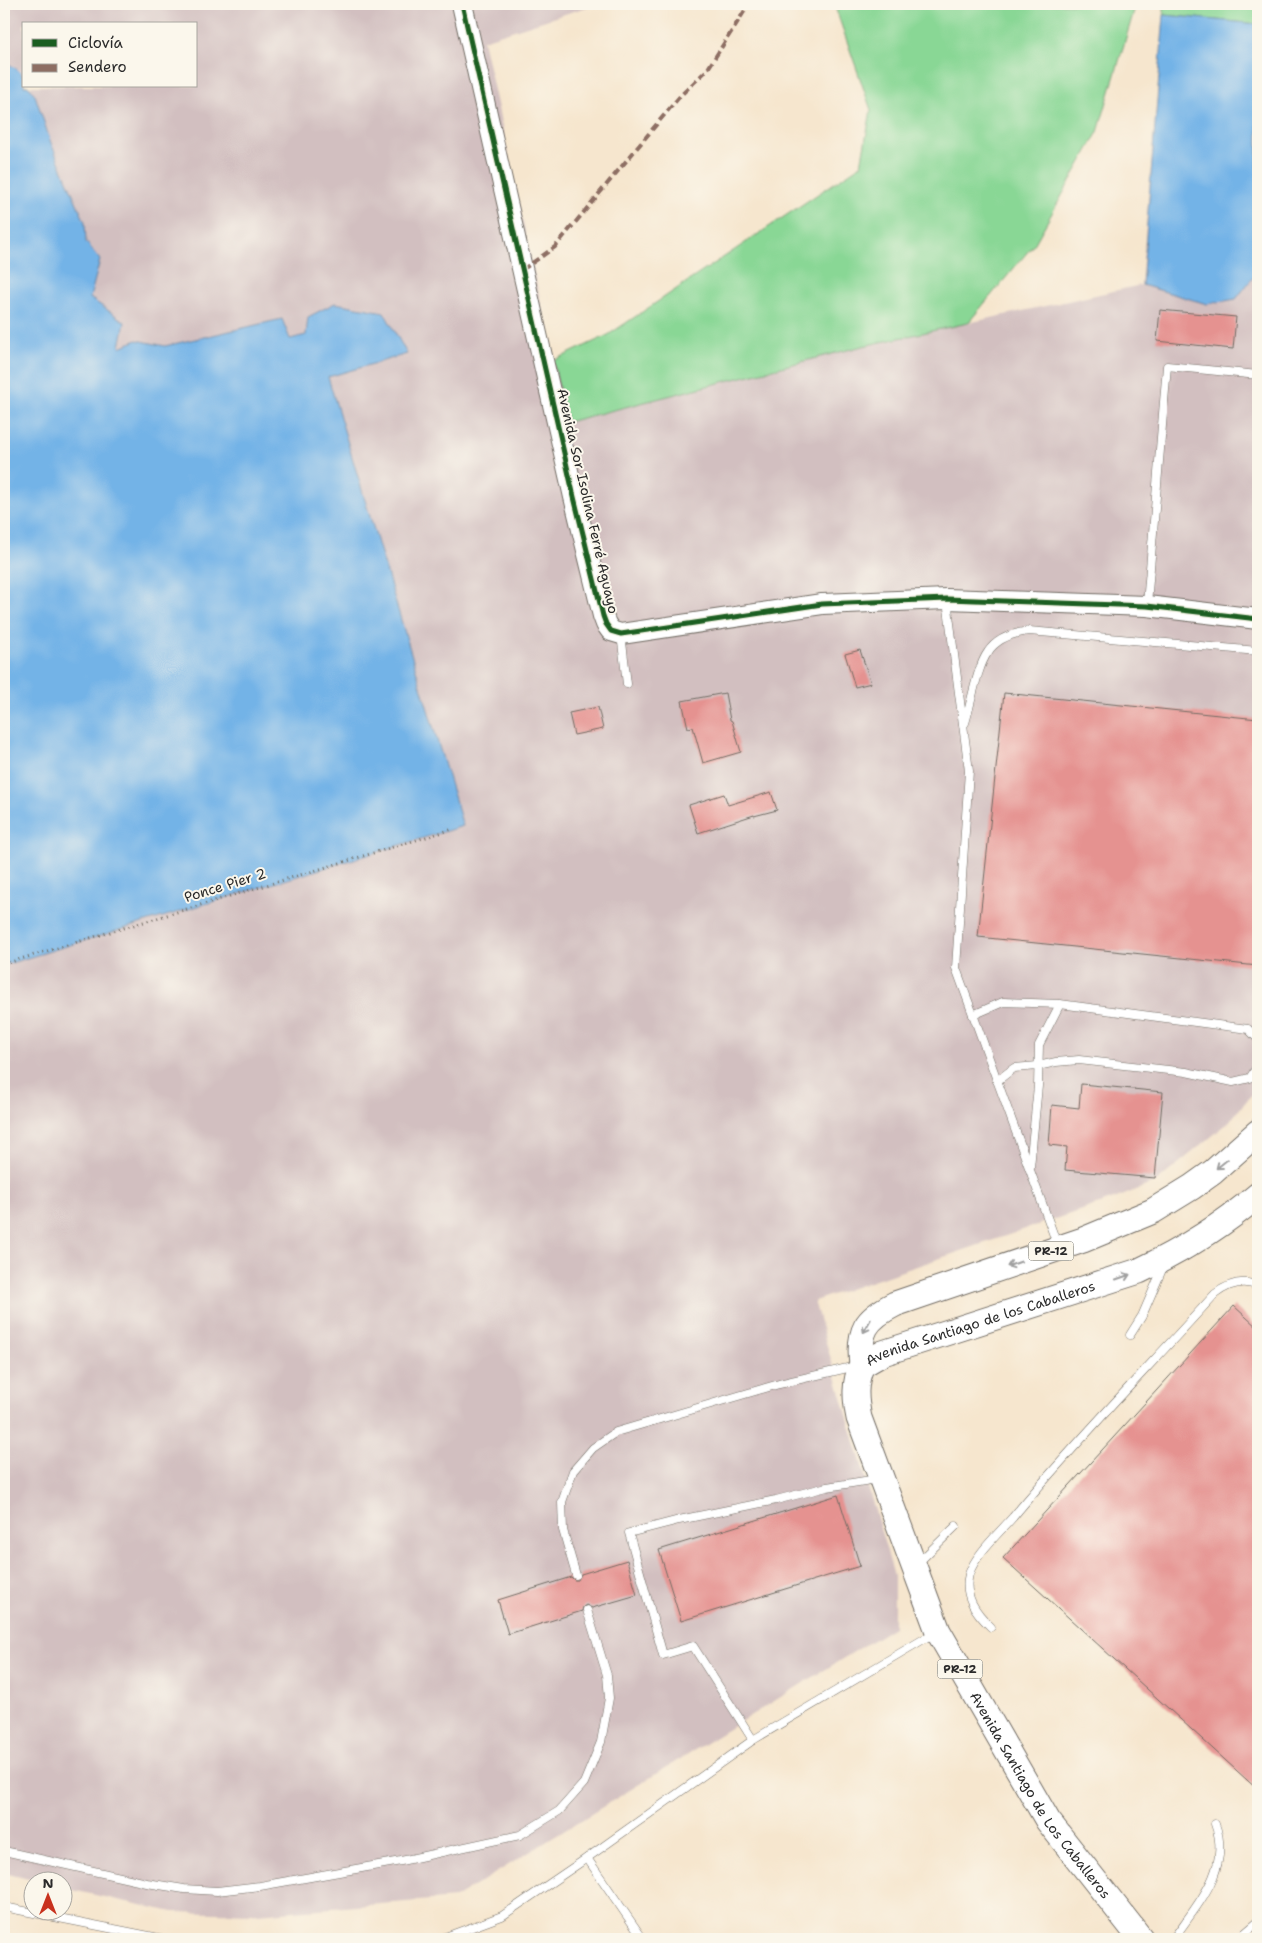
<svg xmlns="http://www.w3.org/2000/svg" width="1262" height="1943" font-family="'Shantell Sans',sans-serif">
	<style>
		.industrial { fill: #d2bfc0 }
		.green { fill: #89d795; stroke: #5a8160 }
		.water { fill: #73b3e7; stroke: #4f6f89 }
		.building { fill: #e59290 }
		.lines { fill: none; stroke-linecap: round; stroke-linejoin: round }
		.service-casing { stroke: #726c64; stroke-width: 9 }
		.tertiary-casing { stroke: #726c64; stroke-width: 22 }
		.primary-casing { stroke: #726c64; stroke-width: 27 }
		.path { stroke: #726c64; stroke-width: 3; stroke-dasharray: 1 4; stroke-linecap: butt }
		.service { stroke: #fff; stroke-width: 8 }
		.tertiary { stroke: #fff; stroke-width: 20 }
		.primary { stroke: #fff; stroke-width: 25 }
		.quiet { stroke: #8d6e63; stroke-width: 4; stroke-dasharray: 8 4; stroke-linecap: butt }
		.cycleway-casing { stroke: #fbf7ec; stroke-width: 8 }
		.cycleway { stroke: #1b5e20; stroke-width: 5 }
		.oneway { stroke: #a0a0a0 }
		.labels { text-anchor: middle; stroke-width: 4; stroke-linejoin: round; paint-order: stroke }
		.shield { fill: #fbf7ec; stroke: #696865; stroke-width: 1 }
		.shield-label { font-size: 12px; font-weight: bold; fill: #2b2b2b }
		.street-label { font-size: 14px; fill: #2b2b2b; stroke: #fbf7ec }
	</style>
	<rect width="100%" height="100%" fill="#fbf7ec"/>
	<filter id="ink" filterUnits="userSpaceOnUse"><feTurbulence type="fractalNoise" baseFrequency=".02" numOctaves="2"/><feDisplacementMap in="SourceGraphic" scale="10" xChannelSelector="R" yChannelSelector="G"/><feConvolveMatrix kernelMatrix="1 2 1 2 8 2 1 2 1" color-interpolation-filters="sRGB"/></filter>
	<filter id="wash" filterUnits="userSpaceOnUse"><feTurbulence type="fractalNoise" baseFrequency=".0096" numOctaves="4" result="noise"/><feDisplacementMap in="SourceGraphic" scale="20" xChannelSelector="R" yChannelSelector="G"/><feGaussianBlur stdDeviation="1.12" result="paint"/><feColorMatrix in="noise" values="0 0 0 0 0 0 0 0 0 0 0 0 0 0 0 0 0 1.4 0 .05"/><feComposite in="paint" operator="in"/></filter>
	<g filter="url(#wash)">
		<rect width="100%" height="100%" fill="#f6e6ce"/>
		<polygon class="industrial" points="4,4 596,4 483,40 567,422 863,346 1141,285 1164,15 1258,24 1258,1087 1228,1123 1156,1182 1114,1199 814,1301 894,1576 894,1627 455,1898 257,1914 173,1912 63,1888 62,1880 33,1880 4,1873 4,964 463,825 328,377 407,354 384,312 335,303 308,317 306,335 290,339 282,319 165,346 137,340 120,348 90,298 100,260 86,242 85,222 51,143 35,95 29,86 196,86 196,24 24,24 24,77 20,71 4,61"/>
		<g class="green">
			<polygon points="834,4 1136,4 1098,132 1035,243 968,323 863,346 567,422 553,361 608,335 861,165 871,110"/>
			<polygon points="1164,4 1258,4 1258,24 1164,15"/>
		</g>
		<g class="water">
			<polygon points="1164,15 1258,24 1258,271 1236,299 1207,304 1142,285"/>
			<path d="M4,61C16,69 24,70 24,86H29L35,95L51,143L85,222L86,242L100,260L90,298L125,322L120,347L137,340L165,346L282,319L290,339L306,335L308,317L335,303L384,312L407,354L328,377L463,826L4,965Z"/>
		</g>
		<g id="blocks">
			<g class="building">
				<polygon points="1160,310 1236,317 1233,349 1157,341"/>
				<polygon points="860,650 871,683 855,687 845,654"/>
				<polygon points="725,693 730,720 732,721 741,752 703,763 693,727 688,728 682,701"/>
				<polygon points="1004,693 1258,719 1258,966 978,937"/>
				<polygon points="598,707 603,729 574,735 569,713"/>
				<polygon points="771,792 777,810 754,816 754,815 698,833 689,805 724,794 728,805"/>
				<polygon points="1081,1084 1163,1092 1155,1178 1065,1170 1067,1147 1049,1145 1052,1105 1079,1108"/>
				<polygon points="1234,1306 1258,1328 1258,1790 1003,1558"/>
				<polygon points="838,1495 860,1566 681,1621 659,1550"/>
				<polygon points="627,1560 637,1595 592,1608 586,1605 583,1607 582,1611 508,1634 498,1600 571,1577 574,1580 578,1580 581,1574"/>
			</g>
		</g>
	</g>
	<g filter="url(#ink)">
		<use href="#blocks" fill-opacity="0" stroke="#726c64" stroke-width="1"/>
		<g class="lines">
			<g class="service-casing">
				<g id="service">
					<polyline points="947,600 969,771 956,968 1057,1244"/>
					<polyline points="1147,604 1167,366 1258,375"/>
					<polyline points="621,634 627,684"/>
					<path d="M965,723C971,704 977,667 988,652C997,638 1014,633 1029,631L1258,651"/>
					<polyline points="973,1015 1003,1002 1060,1004 1248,1029 1258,1039"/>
					<polyline points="997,1081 1014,1068 1038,1066 1056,1062 1079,1060 1186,1072 1233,1082 1250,1078 1258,1065"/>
					<polyline points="1030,1167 1038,1086 1039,1045 1060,1004"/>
					<polyline points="1130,1335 1142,1316 1164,1265"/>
					<polyline points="918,1563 956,1526"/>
					<polyline points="576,1575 563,1530 562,1502 573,1471 593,1448 616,1432 779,1384 856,1366"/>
					<path d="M991,1627C976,1613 963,1596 969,1574C975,1555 999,1533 1013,1517C1077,1440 1148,1368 1215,1294C1228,1284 1243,1279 1258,1286"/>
					<polyline points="753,1740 693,1646 663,1655 629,1533 679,1520 776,1500 827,1487 877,1479"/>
					<polyline points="4,1851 147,1883 184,1889 217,1891 260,1886 401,1861 520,1835 559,1811 584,1783 601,1742 609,1698 607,1675 587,1610"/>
					<polyline points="587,1858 643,1939"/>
					<polyline points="4,1907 164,1939"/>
					<polyline points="440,1939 502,1916 587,1858 753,1740 934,1633"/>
					<path d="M1173,1939C1197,1905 1232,1868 1215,1824"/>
					<polyline points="1238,1939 1258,1922"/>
				</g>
			</g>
			<g class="tertiary-casing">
				<polyline id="tertiary" points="462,4 574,497 603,616 606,624 611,631 621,634 822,604 947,599 1147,606 1258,619"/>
			</g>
			<g class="primary-casing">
				<g id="primary">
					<path id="s1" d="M862,1365C854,1382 855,1399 859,1418L938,1631L1048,1821L1141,1939"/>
					<path d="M862,1365C858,1331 865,1319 895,1304L1083,1240L1153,1211L1192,1187L1213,1172L1258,1132"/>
					<path id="s2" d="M862,1365L883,1353L1139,1271C1181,1251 1222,1226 1258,1195"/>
				</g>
			</g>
			<polyline class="path" points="4,964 453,829"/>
			<use href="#service" class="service"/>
			<use href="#tertiary" class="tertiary"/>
			<use href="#primary" class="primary"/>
			<polyline class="quiet" points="522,270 555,247 680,96 707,70 749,4"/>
			<g class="cycleway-casing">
				<polyline id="cycleway" points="462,4 574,497 603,616 606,624 611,631 621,634 822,604 947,599 1147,606 1258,619"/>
			</g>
			<use href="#cycleway" class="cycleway"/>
		</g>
		<defs><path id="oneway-shaft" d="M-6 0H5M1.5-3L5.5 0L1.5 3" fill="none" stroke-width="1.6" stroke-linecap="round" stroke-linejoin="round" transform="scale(1.25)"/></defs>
		<g class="oneway">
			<use href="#oneway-shaft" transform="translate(1222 1164) rotate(141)"/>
			<use href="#oneway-shaft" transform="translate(1014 1264) rotate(161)"/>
			<use href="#oneway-shaft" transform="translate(1123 1277) rotate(-19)"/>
			<use href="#oneway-shaft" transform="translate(867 1326) rotate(119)"/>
		</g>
	</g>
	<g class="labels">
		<g class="shield">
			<rect x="1028.5" y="1241.5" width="45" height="19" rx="4"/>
			<rect x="937.5" y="1659.5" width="45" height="19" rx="4"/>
		</g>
		<g class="shield-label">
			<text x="1051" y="1255">PR-12</text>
			<text x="960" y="1673">PR-12</text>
		</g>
		<g class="street-label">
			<text transform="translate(588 501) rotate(77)" y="5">Avenida Sor Isolina Ferré Aguayo</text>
			<text transform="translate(225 885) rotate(-17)" y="5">Ponce Pier 2</text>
			<text dy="5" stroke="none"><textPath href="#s2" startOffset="126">Avenida Santiago de los Caballeros</textPath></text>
			<text dy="5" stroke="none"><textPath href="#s1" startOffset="475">Avenida Santiago de Los Caballeros</textPath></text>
		</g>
	</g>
	<rect width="1262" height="1943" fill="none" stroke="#fbf7ec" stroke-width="20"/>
	<rect x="22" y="22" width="175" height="65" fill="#fbf7ec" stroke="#a8a59f"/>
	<rect x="32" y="39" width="25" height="8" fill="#1b5e20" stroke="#a8a59f"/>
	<text x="68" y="48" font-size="15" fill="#2b2b2b">Ciclovía</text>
	<rect x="32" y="64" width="25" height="8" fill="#8d6e63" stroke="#a8a59f"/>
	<text x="68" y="72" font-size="15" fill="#2b2b2b">Sendero</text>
	<g transform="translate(48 1896)"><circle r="24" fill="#fbf7ec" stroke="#a8a59f"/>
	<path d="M0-4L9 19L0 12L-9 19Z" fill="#c8321e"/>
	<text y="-8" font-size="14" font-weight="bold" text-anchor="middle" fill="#2b2b2b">N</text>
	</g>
</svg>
